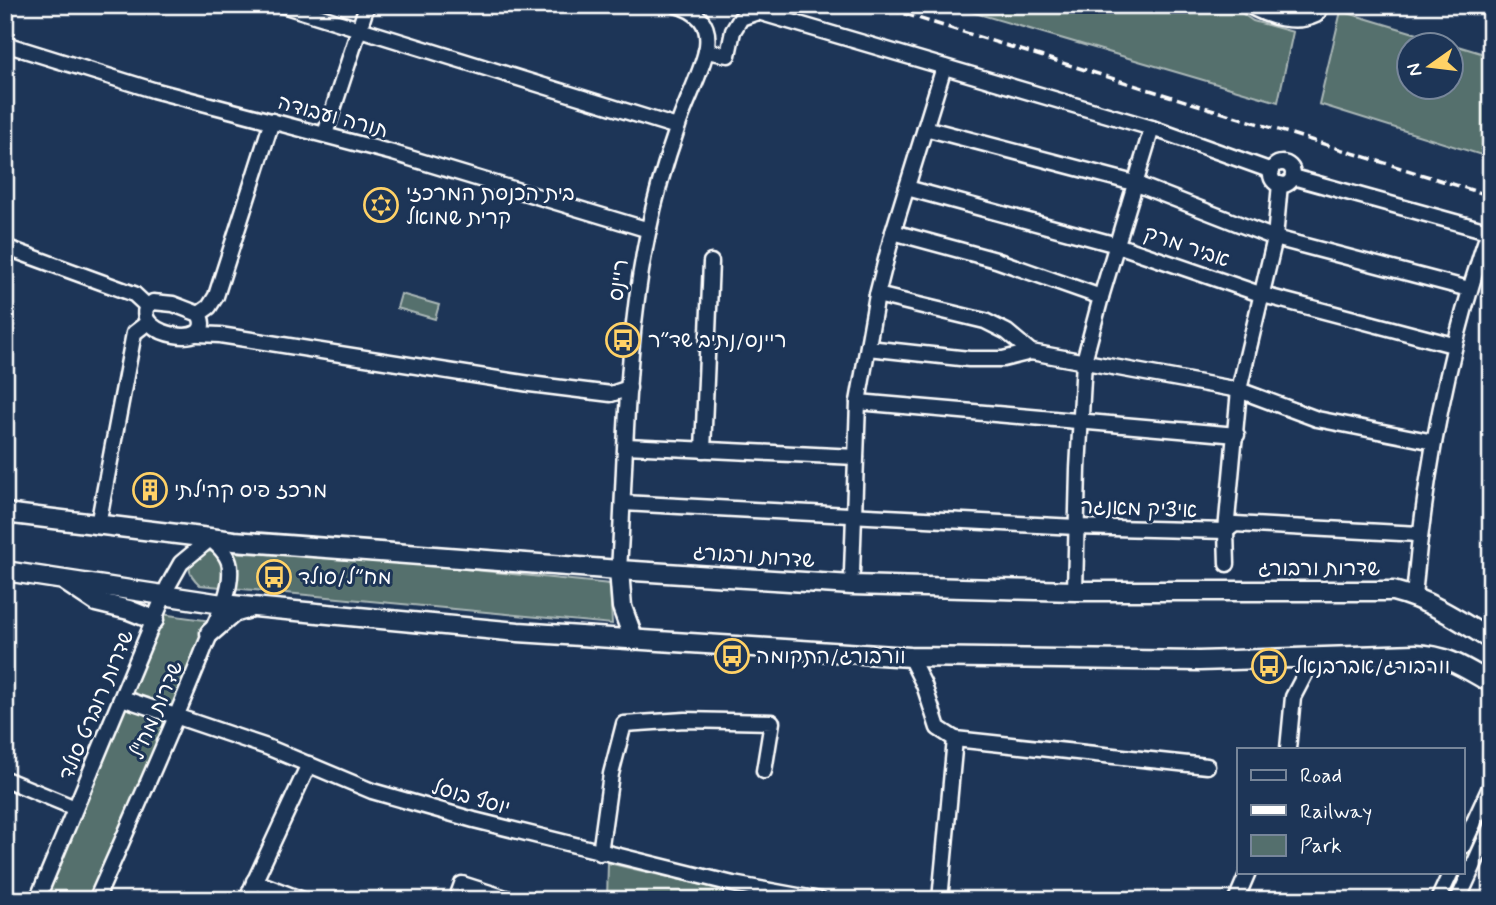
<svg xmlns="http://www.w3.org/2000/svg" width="1496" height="905" font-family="Mynerve,'Playpen Sans Hebrew',sans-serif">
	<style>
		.green { fill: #546f6d; stroke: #aab7b6; stroke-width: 2; fill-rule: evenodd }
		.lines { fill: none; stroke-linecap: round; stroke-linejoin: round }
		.minor-casing { stroke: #fff; stroke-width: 19 }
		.major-casing { stroke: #fff; stroke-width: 23 }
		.minor { stroke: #1d3557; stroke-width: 14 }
		.major { stroke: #1d3557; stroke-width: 18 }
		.rail { stroke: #fff; stroke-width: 3.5; stroke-dasharray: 10 5; stroke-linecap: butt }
		.labels { text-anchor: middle; stroke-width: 6; stroke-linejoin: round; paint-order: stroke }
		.street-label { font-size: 21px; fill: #fff; stroke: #1d3557 }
		.poi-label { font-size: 21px; fill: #fff; stroke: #1d3557; text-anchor: start }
	</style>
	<rect width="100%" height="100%" fill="#1d3557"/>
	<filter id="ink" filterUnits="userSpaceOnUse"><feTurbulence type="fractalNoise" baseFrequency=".0143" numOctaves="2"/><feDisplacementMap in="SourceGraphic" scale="14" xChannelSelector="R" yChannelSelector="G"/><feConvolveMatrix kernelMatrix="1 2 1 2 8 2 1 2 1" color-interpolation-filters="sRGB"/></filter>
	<g filter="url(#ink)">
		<g class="green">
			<polygon points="948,5 1230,5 1253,21 1293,32 1278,102"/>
			<path d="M1341,11L1491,56V158L1319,104ZM1408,46H1450V88H1408Z"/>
			<polygon points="401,294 439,305 435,319 397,308"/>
			<path d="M199,551L367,559L610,584L612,624L200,585C186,572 186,565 199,551Z"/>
			<polygon points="161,614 212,621 175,711 128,695"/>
			<polygon points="125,704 172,718 95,900 41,900"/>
			<polygon points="1471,832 1484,839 1455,900 1440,900 1452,872 1463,872 1463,849"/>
			<polygon points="608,863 724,890 722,900 607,900"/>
		</g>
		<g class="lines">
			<g class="minor-casing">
				<g id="minor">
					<polyline points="282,5 677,127"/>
					<path d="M1248,5C1268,17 1295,25 1316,15L1323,5"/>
					<polyline points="5,44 153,90 393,153 649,230"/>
					<polyline points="706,51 728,55 733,31 741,18 758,12 1152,128 1272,171"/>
					<polyline points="925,128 1134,183 1275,238 1469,289"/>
					<polyline points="325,134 367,5"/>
					<circle cx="1282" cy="174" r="11"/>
					<polyline points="1293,177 1491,232"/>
					<polyline points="907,188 1117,245 1263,295 1453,345"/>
					<polyline points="893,232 996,260 1101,297"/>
					<polyline points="5,247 134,294 147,306"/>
					<polyline points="877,295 985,321 1007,332 1031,352 1239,390 1317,419 1434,442"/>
					<path d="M153,302L173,304L199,314C219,351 132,336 147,306Z"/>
					<polyline points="199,314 209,307 216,296 272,121"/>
					<polyline points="198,334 220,335 530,384 611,394 629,388"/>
					<polyline points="868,348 969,359 1003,359 1031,352"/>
					<polyline points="858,402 1237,435"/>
					<polyline points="626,446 856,457"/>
					<polyline points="703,450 711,262"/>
					<polyline points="623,503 1076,527 1226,531 1235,524 1419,534"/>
					<polyline points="98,525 134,333 147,323"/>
					<polyline points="1227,564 1226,531 1239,390 1275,238 1280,184"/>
					<path d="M619,570C626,458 625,343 648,233C655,197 666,160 678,126C685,103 704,68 707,46C710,23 697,11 676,5"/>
					<polyline points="852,572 858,402 877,295 893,232 944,67"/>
					<polyline points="1075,591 1078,469 1084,361 1101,297 1152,128"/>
					<path d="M1414,596C1425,470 1447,351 1489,231"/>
					<polyline points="910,657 924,685 938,728 955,739 940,900"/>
					<polyline points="122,698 267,747 372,791 474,820 733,884 820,900"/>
					<polyline points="955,739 1207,766"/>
					<polyline points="1288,749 1293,697 1314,657"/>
					<polyline points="5,779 75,808"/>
					<polyline points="1463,846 1491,785"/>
					<polyline points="600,853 611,774 624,724 685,720 772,722 764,771"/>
					<polyline points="254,881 303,900"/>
					<path d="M37,900L168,586L181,563L210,539C219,546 230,556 230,569C232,595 213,625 204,649C170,734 133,817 96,900"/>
					<polyline points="246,900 309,764"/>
					<polyline points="456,900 462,884 512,900"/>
					<polyline points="1236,900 1248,872"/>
					<polyline points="1438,900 1451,872"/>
					<polyline points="1458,900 1491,827"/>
				</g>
			</g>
			<g class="major-casing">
				<g id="major">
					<path d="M5,513L234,541L619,570L852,585L1075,591H1393C1429,600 1459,620 1491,640"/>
					<polyline points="619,570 622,607 634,640"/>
					<path d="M5,571L222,604L518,632L910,657L1199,661L1416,654C1449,656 1463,667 1491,683"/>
					<polyline points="66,582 96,602 129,610 154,620"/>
					<polyline points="210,633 233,613 247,609"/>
				</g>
			</g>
			<use href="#minor" class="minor"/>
			<use href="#major" class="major"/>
			<polyline class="rail" points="876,5 1491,196"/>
		</g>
	</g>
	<defs>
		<g id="synagogue-ring" transform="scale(1.75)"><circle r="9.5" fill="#1d3557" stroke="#ffd166" stroke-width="1.5"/><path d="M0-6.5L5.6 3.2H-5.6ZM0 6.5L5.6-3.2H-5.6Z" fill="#ffd166"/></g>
		<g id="bus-ring" transform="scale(1.75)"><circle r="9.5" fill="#1d3557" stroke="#ffd166" stroke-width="1.5"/><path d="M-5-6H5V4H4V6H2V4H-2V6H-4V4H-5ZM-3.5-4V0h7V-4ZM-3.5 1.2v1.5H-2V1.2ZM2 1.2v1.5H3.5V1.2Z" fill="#ffd166"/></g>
		<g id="building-ring" transform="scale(1.75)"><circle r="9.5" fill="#1d3557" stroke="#ffd166" stroke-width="1.5"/><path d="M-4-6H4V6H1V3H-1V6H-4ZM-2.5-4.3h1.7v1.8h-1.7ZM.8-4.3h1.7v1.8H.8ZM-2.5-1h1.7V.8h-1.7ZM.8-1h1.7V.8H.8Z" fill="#ffd166"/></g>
	</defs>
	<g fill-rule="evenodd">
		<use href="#synagogue-ring" x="381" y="205"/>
		<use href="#bus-ring" x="623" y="340"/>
		<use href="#building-ring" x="150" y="490"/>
		<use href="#bus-ring" x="274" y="577"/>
		<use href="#bus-ring" x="732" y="656"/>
		<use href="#bus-ring" x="1269" y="666"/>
	</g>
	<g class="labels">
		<g class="street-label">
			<text transform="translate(333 116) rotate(15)" y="7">תורה ועבודה</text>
			<text transform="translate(1187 246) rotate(19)" y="7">אביר מרק</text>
			<text transform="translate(618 280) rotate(-82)" y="7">ריינס</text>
			<text transform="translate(1139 508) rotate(2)" y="7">איציק מאנגר</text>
			<text transform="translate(754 556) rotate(4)" y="7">שדרות ורבורג</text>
			<text x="1319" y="575">שדרות ורבורג</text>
			<text transform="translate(96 705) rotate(-67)" y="7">שדרות רוברט סולד</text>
			<text transform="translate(156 710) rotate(-67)" y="7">שדרות מח"ל</text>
			<text transform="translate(471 797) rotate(16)" y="7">יוסף בוסל</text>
		</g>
		<g class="poi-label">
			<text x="406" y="200">בית הכנסת המרכזי<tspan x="406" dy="24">קרית שמואל</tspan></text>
			<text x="648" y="347">ריינס/נתיב שד״ר</text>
			<text x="174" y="497">מרכז פיס קהילתי</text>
			<text x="298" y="584">מח״ל/סולד</text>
			<text x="756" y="663">וורבורג/התקומה</text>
			<text x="1294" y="673">וורבורג/אברבנאל</text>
		</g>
	</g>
	<rect width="1496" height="905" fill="none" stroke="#1d3557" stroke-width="28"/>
	<rect x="14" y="14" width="1468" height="877" fill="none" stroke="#fff" stroke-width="2.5" filter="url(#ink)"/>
	<rect x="1237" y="748" width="228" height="126" fill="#1d3557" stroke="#77869a" stroke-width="2"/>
	<rect x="1251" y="770" width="35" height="10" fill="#1d3557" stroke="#77869a" stroke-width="2"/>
	<text x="1300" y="782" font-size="21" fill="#ffffff">Road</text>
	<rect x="1251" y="805" width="35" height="10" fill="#ffffff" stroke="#77869a" stroke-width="2"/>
	<text x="1300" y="818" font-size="21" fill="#ffffff">Railway</text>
	<rect x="1251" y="835" width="35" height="21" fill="#546f6d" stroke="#77869a" stroke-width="2"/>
	<text x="1300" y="852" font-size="21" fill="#ffffff">Park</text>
	<g transform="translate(1430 66) rotate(256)"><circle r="33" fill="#1d3557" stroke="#77869a" stroke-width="2"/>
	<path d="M0-5L12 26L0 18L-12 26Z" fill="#ffd166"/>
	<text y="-10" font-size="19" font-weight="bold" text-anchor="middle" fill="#ffffff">N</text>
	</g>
</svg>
